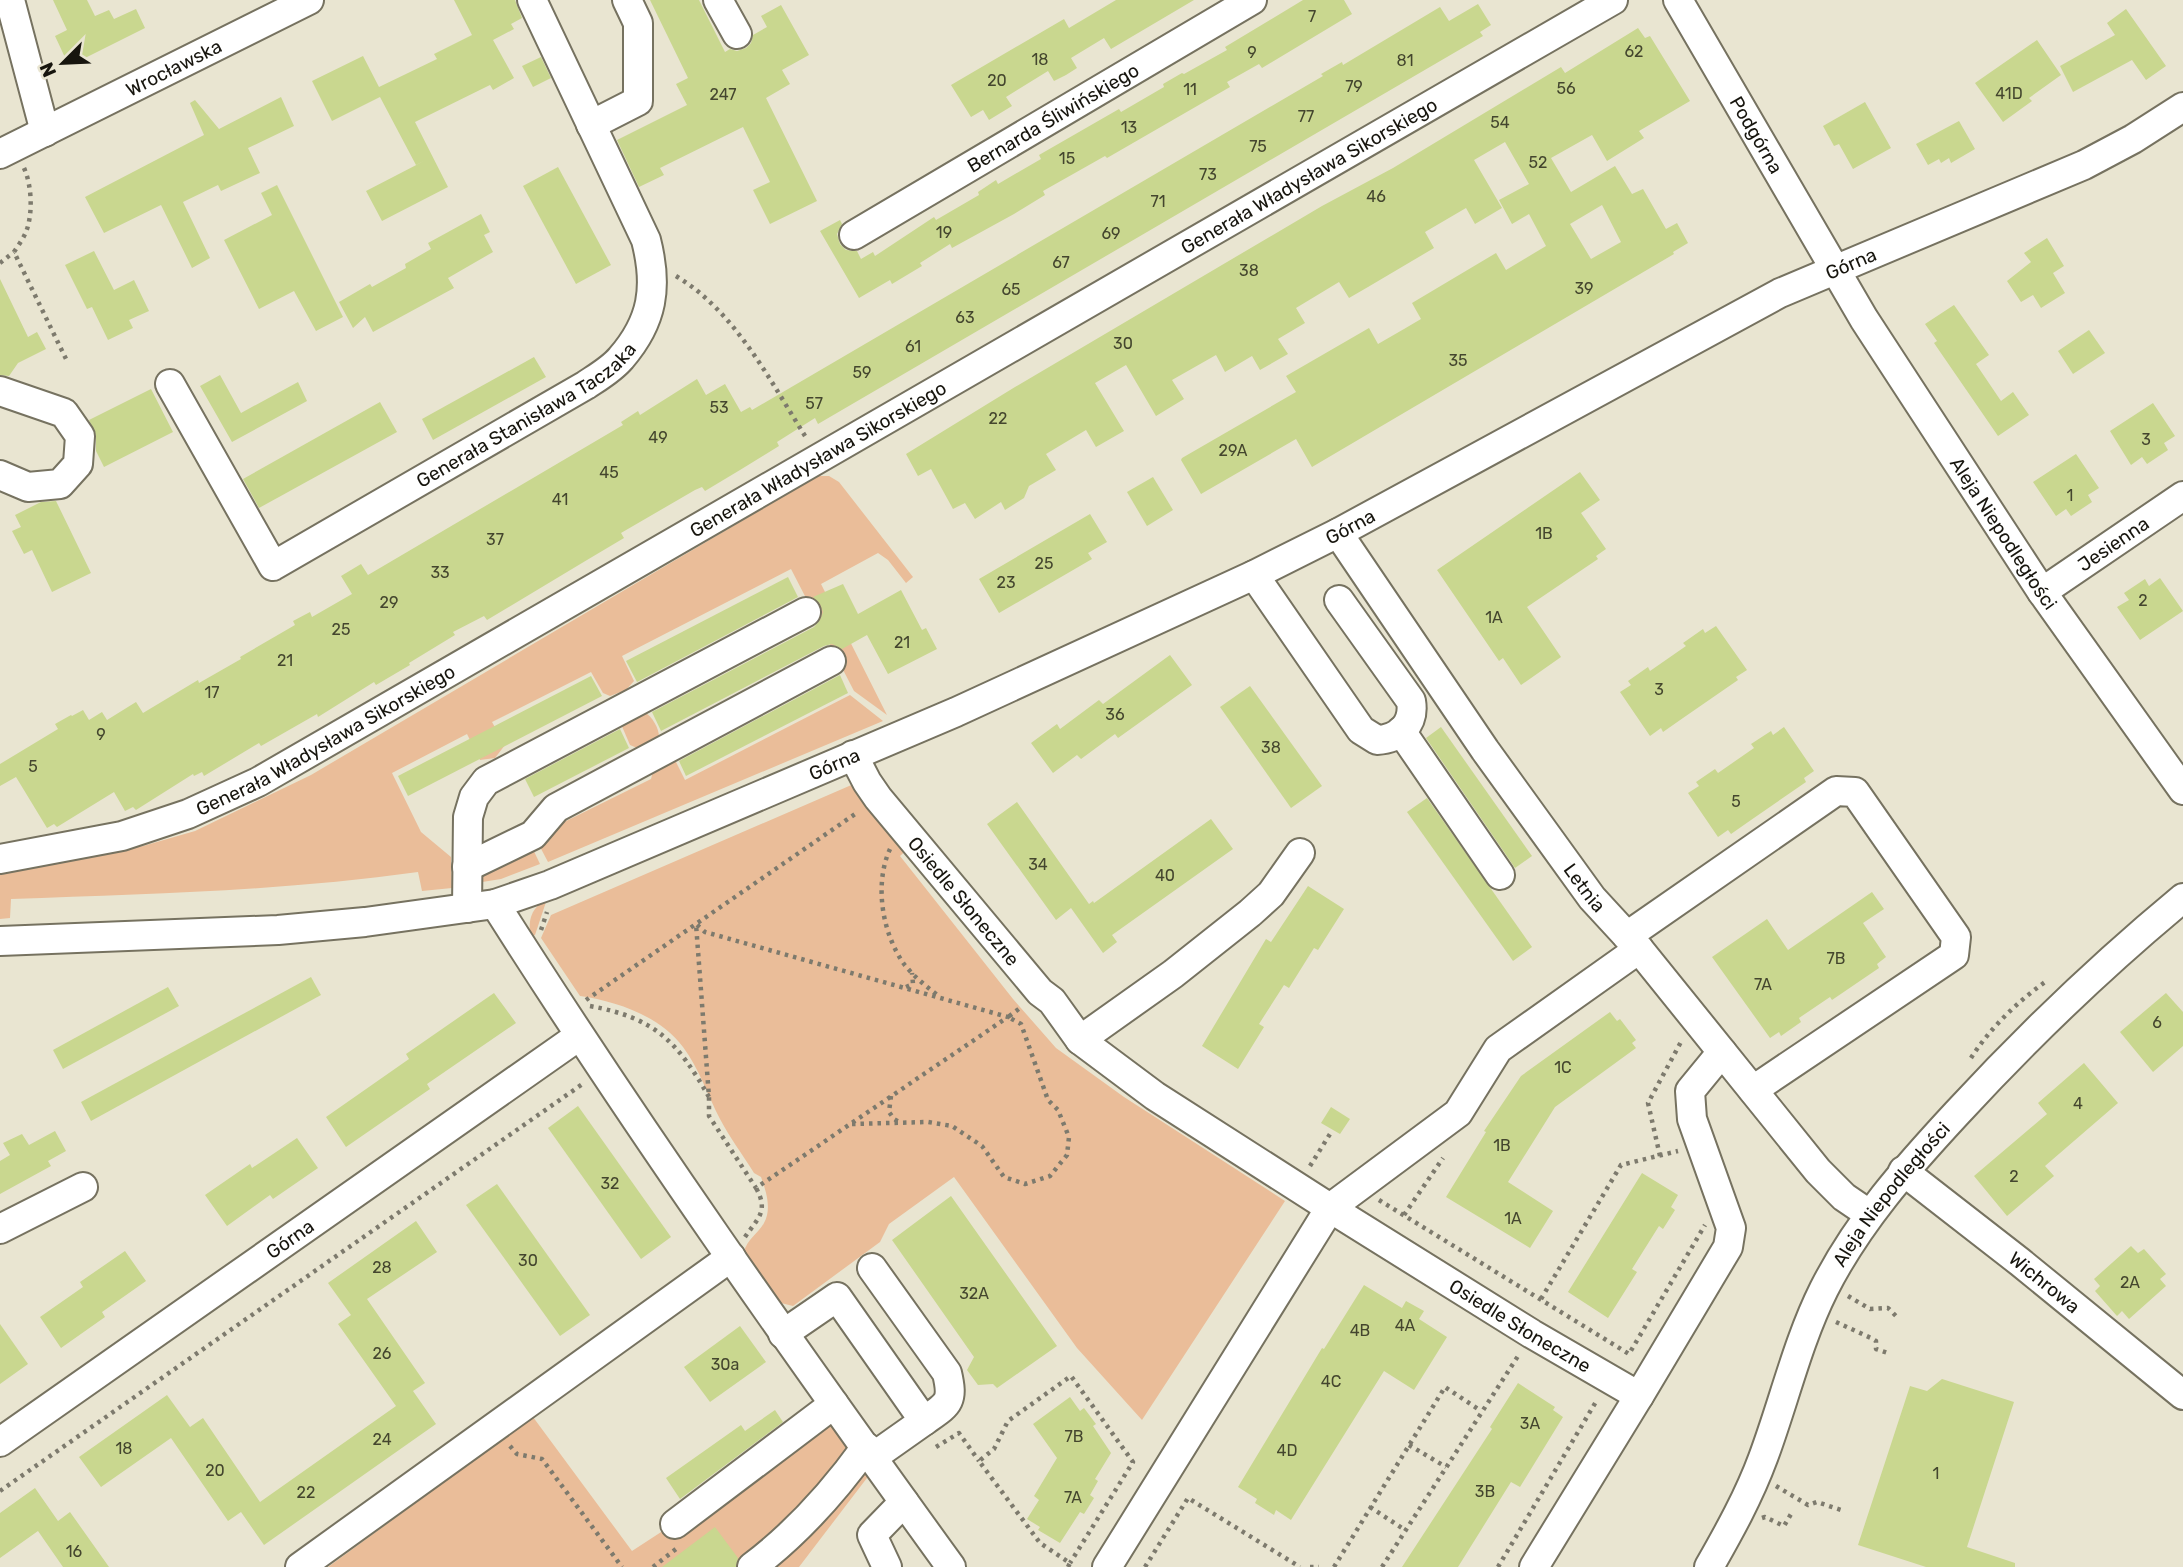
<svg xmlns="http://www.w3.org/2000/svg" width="2183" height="1567" font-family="Rubik,sans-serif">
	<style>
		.green { fill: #eabd99 }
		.building { fill: #c9d78f; fill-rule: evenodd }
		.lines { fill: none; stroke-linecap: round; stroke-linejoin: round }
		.minor-casing { stroke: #767260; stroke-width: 32 }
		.path { stroke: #7d7a6d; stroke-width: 4.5; stroke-dasharray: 3.5 5; stroke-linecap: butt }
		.minor { stroke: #fff; stroke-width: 28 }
		.labels { text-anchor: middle; stroke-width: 7; stroke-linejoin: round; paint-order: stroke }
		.number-label { font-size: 16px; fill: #44462e }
		.street-label { font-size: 19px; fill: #17150e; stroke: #e9e5d1 }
	</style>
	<rect width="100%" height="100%" fill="#e9e5d1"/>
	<g class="green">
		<path d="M818,476H829L839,482L913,577L906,583L888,560L878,553L821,584L887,715L854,691L791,569L622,656L634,681L626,690L610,696L603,693L591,672L492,722L505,745L495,758L480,760L467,734L392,773L421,832L451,857L452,888L422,891L418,872C283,891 147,894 11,899L10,918L0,919V874L143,846L195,831L311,775Z"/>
		<polygon points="850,695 883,721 548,862 538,843 554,827 651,779 654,767 674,758 685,780"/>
		<path d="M644,712C652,716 659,728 659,737L637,748L630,745L621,724Z"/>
		<path d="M856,783L911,846L900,856L1013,999L1056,1048L1124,1097L1285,1201L1142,1420L1077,1348L954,1177L889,1224L880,1242L793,1306L781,1303L744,1252C747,1239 758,1234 764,1223C772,1209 766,1191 761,1177L754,1173C743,1155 730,1138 720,1119C708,1096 699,1068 683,1047C660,1016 616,1001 580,996L541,938L551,915Z"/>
		<polygon points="531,845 540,864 501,879 476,883 478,874"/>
		<path d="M547,899L535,935L531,937C527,920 532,907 547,899Z"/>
		<polygon points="533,1417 632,1551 830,1422 870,1474 799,1567 328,1567"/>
	</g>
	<g class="building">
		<polygon points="53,0 87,0 95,16 109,10 114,19 136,9 145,28 69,66 55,36 67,30"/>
		<polygon points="454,0 515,0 522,18 511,24 514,29 493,40 514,78 493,90 490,85 415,122 448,187 382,221 366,191 424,161 416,165 380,97 332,121 312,81 363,56 379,87 437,59 434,54 472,35"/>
		<polygon points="650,0 699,0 725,52 730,49 737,51 746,48 751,43 753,35 767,27 761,16 781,5 809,55 782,70 790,84 766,98 817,201 770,224 753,190 770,182 743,127 660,168 664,175 639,187 617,140 687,105 676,84 688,78"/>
		<polygon points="1116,0 1194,0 1111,49 1104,38 1071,58 1077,68 1066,75 1054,81 1048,71 1006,97 1012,106 989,120 983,110 971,117 951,85 1064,19 1069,28"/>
		<polygon points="1303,0 1344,0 1352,14 1262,68 1259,64 1227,82 1230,87 1107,158 1105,156 1043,191 1045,195 1014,214 952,248 950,244 920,263 922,266 892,284 890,280 859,298 820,231 840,220 842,224 837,234 840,244 846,250 857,251 861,259 873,252 875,256 934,217 936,220 979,195 978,192 996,180 998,184 1041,159 1039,155 1119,109 1121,112 1164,87 1163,84 1182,73 1184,74 1227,50 1225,47"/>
		<polygon points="1478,4 1491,25 1480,32 1483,36 818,424 815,418 777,442 779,446 740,470 705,491 702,487 695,490 621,533 624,538 587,560 487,620 484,616 453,632 455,635 409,663 410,665 376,685 374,682 318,717 317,714 261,746 259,743 204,776 202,772 194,776 193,774 136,810 133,807 125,811 114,792 57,827 54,824 47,828 16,777 0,786 0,764 58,729 55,724 71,715 72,716 83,710 89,720 102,712 107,720 136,702 143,713 198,680 199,683 241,659 240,657 295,625 293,621 310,612 312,617 352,594 341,576 361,564 368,575 623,425 621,422 638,411 640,415 697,379 706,395 725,384 741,412 750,407 752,410 1323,76 1321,74 1342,62 1343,65 1440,7 1449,21"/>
		<polygon points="2126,9 2166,66 2146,80 2132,60 2073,92 2060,66 2115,35 2107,23"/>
		<path d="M1638,28L1645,38L1650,36L1690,101L1639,131L1644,138L1607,161L1592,135L1551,158L1571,192L1615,166L1632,194L1643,189L1666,229L1677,223L1688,243L1673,252L1674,254L1312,467L1296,439L1201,494L1181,460L1182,458L1296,392L1286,376L1369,328L1378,344L1404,329L1421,319L1412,303L1496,253L1506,270L1546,246L1529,214L1512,224L1499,200L1529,184L1505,142L1474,160L1502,208L1475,224L1466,208L1425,232L1434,248L1368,287L1349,298L1339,282L1296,308L1305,323L1278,339L1288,354L1260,370L1252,356L1225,372L1216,355L1172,380L1184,399L1156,416L1126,365L1095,383L1124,431L1096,447L1086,430L1046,454L1056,470L1029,486L1024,498L1005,510L1001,502L975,519L965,503L953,509L931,469L918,476L906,454L1015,387L1322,206L1393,168L1561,67L1565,73ZM1602,205L1621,242L1591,259L1570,224Z"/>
		<polygon points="2037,40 2061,75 2029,98 2032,101 2003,122 1975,83"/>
		<polygon points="541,57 551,78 533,87 522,66"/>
		<polygon points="281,97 294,126 248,148 260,173 221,191 218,185 183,202 210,258 192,268 161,205 104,233 85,197 204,135 190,103 195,100 219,129"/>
		<polygon points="1865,102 1891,148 1853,169 1839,144 1834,146 1823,126"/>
		<polygon points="1959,121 1975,149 1951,163 1949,158 1941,163 1939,159 1928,165 1916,144"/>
		<polygon points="558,167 611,265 576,284 523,186"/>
		<polygon points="277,185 343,317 316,331 294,291 259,309 224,240 272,215 261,193"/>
		<polygon points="481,214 490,232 484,235 493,252 448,278 454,288 373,332 365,317 353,328 339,302 370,284 372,287 406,268 405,264 431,249 428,243"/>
		<polygon points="2047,238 2064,266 2053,273 2065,293 2041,308 2033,295 2021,302 2007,281 2031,262 2024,253"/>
		<polygon points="94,251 114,290 134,280 149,311 129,320 133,328 108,340 92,307 87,309 65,265"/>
		<polygon points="0,279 28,337 37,332 46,349 18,363 9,376 0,375"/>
		<polygon points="1954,305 1989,355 1976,364 2001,401 2013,392 2029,415 1998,436 1934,343 1937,341 1925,324"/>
		<polygon points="2089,330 2105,353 2073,374 2058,351"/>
		<polygon points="534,357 546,377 433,440 422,419"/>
		<polygon points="220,375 241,413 298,382 307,401 232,442 200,386"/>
		<polygon points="151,389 173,432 104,467 96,451 96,436 89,420"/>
		<polygon points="380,402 397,432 259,508 243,479"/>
		<polygon points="2153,403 2175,436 2164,443 2168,450 2147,464 2142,457 2131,465 2110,431"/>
		<polygon points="2076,454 2099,488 2088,495 2092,502 2071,516 2066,509 2056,516 2033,482"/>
		<polygon points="1580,472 1600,500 1581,513 1606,549 1596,556 1598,559 1527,607 1561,657 1521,685 1503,658 1499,661 1437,570"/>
		<polygon points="1153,477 1173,510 1147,526 1127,492"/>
		<polygon points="56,501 91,573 52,592 32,550 24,554 12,531 21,527 15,515 41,502"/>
		<polygon points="1090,514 1107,542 1088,553 1092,559 999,613 979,579"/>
		<polygon points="788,577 798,597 637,682 626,661"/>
		<polygon points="2160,578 2183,611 2140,640 2117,607 2129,600 2124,593 2145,579 2149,586"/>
		<polygon points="843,584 858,614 901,590 922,630 926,628 937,649 888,674 867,635 842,649 832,644 824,646 661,731 652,712 814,627 820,620 823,612 820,604 813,597"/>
		<polygon points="1716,626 1747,670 1736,677 1738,680 1683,718 1663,732 1661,728 1650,736 1620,692 1631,685 1628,681 1648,667 1650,671 1686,646 1683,643 1703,629 1705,633"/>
		<polygon points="1170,655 1192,685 1118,738 1115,734 1081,759 1077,755 1053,773 1031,743 1057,724 1060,729 1099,700 1103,704"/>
		<polygon points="840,675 848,693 686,776 679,761"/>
		<polygon points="591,676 602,696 408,796 398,776"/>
		<polygon points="1250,686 1322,786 1291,808 1220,707"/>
		<polygon points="1441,727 1532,856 1515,868 1426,738"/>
		<polygon points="1784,727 1814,771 1804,778 1806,782 1751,820 1731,834 1728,830 1718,837 1688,793 1699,786 1696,782 1715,769 1718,773 1754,748 1751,744 1771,731 1773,735"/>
		<polygon points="620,729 629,748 534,797 525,779"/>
		<polygon points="1427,798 1532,947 1513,961 1407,812"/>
		<polygon points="1017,802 1089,904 1093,901 1094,903 1211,819 1233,849 1112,935 1117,942 1103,953 1071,908 1056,920 987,824"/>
		<polygon points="1308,886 1344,909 1318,950 1314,948 1289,988 1284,985 1259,1024 1264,1027 1238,1069 1202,1046 1266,939 1271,942"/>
		<polygon points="1872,892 1884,909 1863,923 1886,957 1877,964 1879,968 1832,1000 1830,997 1799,1018 1801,1022 1781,1036 1779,1032 1770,1038 1712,957 1767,919 1788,950"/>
		<polygon points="311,977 321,995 91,1121 81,1102"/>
		<polygon points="168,987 179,1006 63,1069 53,1050"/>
		<polygon points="494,993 516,1023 427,1084 430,1089 346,1147 326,1117 409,1059 406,1054"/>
		<polygon points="2166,993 2183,1012 2183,1046 2153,1072 2120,1032"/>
		<polygon points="1610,1012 1617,1021 1620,1019 1636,1040 1632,1043 1636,1048 1555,1107 1508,1182 1553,1211 1530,1248 1446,1197 1486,1132 1484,1131 1521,1076"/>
		<polygon points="2084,1063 2118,1103 2045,1166 2054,1176 2007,1216 1974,1176 2047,1114 2038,1103"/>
		<polygon points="578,1106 671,1237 641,1259 548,1128"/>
		<polygon points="1331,1107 1350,1119 1340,1134 1321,1123"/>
		<polygon points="55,1131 66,1151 48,1161 51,1166 0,1194 0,1161 10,1155 3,1143 22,1134 29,1145"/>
		<polygon points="297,1138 318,1168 273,1199 270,1195 227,1226 205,1195 250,1164 252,1168"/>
		<polygon points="1642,1173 1678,1195 1671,1207 1675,1210 1663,1229 1659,1226 1632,1269 1637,1272 1608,1318 1568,1292"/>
		<polygon points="497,1184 590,1315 560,1336 466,1205"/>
		<polygon points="951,1196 1057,1346 997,1388 993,1384 978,1385 967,1370 974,1357 892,1240"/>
		<polygon points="416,1221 437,1252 367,1299 425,1383 413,1391 436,1424 264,1545 241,1512 228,1521 171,1438 101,1487 79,1457 167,1395 190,1427 203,1418 260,1502 396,1406 338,1324 351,1315 328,1283"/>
		<polygon points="2131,1246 2138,1253 2144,1249 2166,1274 2160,1279 2166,1286 2129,1319 2122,1311 2117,1316 2095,1291 2100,1286 2094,1279"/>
		<polygon points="125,1251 146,1281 102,1312 105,1317 61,1348 40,1317 83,1287 80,1282"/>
		<polygon points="1364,1285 1402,1308 1406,1301 1424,1311 1419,1319 1447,1337 1414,1390 1384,1371 1291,1520 1276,1510 1274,1515 1255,1503 1257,1499 1238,1487 1322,1348 1324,1349"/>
		<polygon points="0,1324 28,1364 0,1384"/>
		<polygon points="740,1326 766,1362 710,1402 684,1367"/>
		<polygon points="1942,1379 2014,1402 1967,1547 2015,1563 2015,1567 1926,1567 1858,1545 1910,1386 1927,1391"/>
		<polygon points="1518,1383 1555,1407 1553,1410 1563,1417 1520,1487 1511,1482 1458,1567 1402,1567 1492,1429 1490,1427"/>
		<polygon points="1070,1397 1080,1411 1084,1408 1096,1424 1093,1426 1111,1453 1095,1479 1098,1481 1090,1495 1094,1498 1084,1514 1080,1512 1060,1543 1038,1530 1040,1527 1027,1519 1039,1500 1034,1496 1057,1458 1033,1424"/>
		<polygon points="775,1410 783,1422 680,1499 666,1478 741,1425 745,1431"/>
		<polygon points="35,1488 58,1521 70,1512 109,1567 63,1567 38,1531 0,1558 0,1513"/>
		<polygon points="715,1527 738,1558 736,1567 662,1567"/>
	</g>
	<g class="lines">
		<g class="minor-casing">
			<g id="minor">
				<polyline points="10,0 45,132"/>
				<polyline points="718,0 737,34"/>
				<path id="s1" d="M1678,0L1864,319L2042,592L2183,790"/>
				<polyline points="591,125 638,101 638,23 627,0"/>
				<path id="s2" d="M0,154L309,0"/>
				<path id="s3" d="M854,235L1252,0"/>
				<path id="s4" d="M170,384L273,566L586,385C598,377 612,369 621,358C653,321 658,287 646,240L532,0"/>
				<polyline points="0,391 64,413 80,436 78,464 60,484 28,487 0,475"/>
				<path id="s5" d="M1338,533L1485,750L1592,898L1639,949L1818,1171L1844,1197L1869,1214"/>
				<path d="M1254,575L1361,730L1377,740C1399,739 1415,724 1411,701L1339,600"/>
				<path id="s6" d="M2042,592L2183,496"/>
				<polyline points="1401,731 1500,875"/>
				<path id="s7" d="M853,755L867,782L878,798L1040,992L1052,1001L1080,1040L1173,974L1250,913L1271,894L1300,853"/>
				<path id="s8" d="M0,859L122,836L188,814L258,782L1613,0"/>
				<polyline points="467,867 533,835 556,808 831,661"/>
				<path d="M495,904C639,1131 794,1350 951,1567"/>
				<polyline points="467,908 468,817 474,797 486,781 806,612"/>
				<polyline points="1627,936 1836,791 1855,792 1956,937 1954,955 1753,1090"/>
				<path id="s9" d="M0,941L278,930L365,922L495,904L550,885L956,712L1254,575L1338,533L1780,293L2084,165L2133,139L2183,107"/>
				<path id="s10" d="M1080,1040L1155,1096L1330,1208L1532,1334L1639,1396L1728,1247L1731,1228L1692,1119L1690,1091L1722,1052"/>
				<path id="s11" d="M1903,1171L2020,1262L2183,1395"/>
				<polyline points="0,1229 83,1187"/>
				<path d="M872,1268L947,1373C954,1403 948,1404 924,1421"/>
				<polyline points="783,1334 837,1297 924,1421 873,1457"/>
				<path id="s12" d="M0,1442L579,1036"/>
				<polyline points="675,1524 834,1404"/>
				<polyline points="300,1567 731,1257"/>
				<path d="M752,1567C797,1533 833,1493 866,1447"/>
				<polyline points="887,1567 872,1535 904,1502"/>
				<polyline points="1107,1567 1330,1208 1458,1113 1498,1049 1639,949"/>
				<polyline points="1534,1567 1639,1396"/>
				<path id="s13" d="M1709,1567C1729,1532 1749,1496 1763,1458C1784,1402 1797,1343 1824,1289C1858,1222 1906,1168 1957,1113C2028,1036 2102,965 2183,898"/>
			</g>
		</g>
		<g class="path">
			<path d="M24,168C32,186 33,214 26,232C23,239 18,246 14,252L67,361"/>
			<polyline points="0,263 14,252"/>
			<path d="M676,276C736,312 770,381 807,439"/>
			<path d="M890,849C874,884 882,933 904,964C914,977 927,987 940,997"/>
			<polyline points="541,930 547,912"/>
			<polyline points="906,987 913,984 912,973"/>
			<polyline points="586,1000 858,812"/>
			<path d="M590,1006C655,1018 677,1041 709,1097L696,924L705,932L1008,1017L756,1188L709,1116V1097"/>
			<path d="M1971,1058C1990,1028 2019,1000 2048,980"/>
			<polyline points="891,1096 889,1112 894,1119 901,1123"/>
			<polyline points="852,1124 928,1122 952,1126 982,1146 1004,1177 1025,1184 1050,1176 1067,1155 1069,1137 1058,1110 1048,1100 1021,1024 1008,1017 1020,1008"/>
			<polyline points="1660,1156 1648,1103 1682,1040"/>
			<polyline points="1310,1166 1330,1134"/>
			<polyline points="1379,1200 1629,1354 1705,1225"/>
			<polyline points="1404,1215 1443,1158"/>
			<path d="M745,1237C758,1218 769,1211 756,1188"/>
			<polyline points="1848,1296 1870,1309 1888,1308 1898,1318"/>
			<polyline points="1541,1299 1621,1165 1678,1151"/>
			<polyline points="1836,1322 1871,1338 1876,1341 1876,1349 1888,1353"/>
			<polyline points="1409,1445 1446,1467"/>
			<polyline points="510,1446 517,1454 542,1459 622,1567"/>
			<polyline points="936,1447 959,1433 979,1461"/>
			<polyline points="1776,1486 1808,1505 1817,1502 1841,1510"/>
			<polyline points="0,1491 584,1083"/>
			<polyline points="1370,1507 1405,1530"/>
			<polyline points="1762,1518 1765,1517 1784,1526 1791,1514"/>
			<polyline points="653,1567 676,1549"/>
			<polyline points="1068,1567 1070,1563 1040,1543 979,1461 994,1449 1008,1421 1071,1376 1133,1462 1070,1563"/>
			<polyline points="1145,1567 1188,1498 1300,1567"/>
			<polyline points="1310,1567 1319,1567"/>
			<polyline points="1334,1567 1445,1387 1481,1411"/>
			<polyline points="1382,1567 1520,1353"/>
			<polyline points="1498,1567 1597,1400"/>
		</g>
		<use href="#minor" class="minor"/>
	</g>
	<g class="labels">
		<g class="number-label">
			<text x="1312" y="22">7</text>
			<text x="1634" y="57">62</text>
			<text x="1252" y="58">9</text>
			<text x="1040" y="65">18</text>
			<text x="1405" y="66">81</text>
			<text x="997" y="86">20</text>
			<text x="1354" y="92">79</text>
			<text x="1566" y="94">56</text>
			<text x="1190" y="95">11</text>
			<text x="2009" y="99">41D</text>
			<text x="723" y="100">247</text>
			<text x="1306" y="122">77</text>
			<text x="1500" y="128">54</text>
			<text x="1129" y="133">13</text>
			<text x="1258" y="152">75</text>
			<text x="1067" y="164">15</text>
			<text x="1538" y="168">52</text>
			<text x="1208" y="180">73</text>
			<text x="1376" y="202">46</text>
			<text x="1158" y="207">71</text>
			<text x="944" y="238">19</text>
			<text x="1111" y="239">69</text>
			<text x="1061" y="268">67</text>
			<text x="1249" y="276">38</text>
			<text x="1584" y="294">39</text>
			<text x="1011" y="295">65</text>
			<text x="965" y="323">63</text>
			<text x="1123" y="349">30</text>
			<text x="913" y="352">61</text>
			<text x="1458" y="366">35</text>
			<text x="862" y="378">59</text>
			<text x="814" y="409">57</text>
			<text x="719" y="413">53</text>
			<text x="998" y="424">22</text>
			<text x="658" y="443">49</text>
			<text x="2146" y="445">3</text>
			<text x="1233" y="456">29A</text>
			<text x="609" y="478">45</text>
			<text x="2070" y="501">1</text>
			<text x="560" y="505">41</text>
			<text x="1544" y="539">1B</text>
			<text x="495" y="545">37</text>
			<text x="1044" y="569">25</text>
			<text x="440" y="578">33</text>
			<text x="1006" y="588">23</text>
			<text x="2143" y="606">2</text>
			<text x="389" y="608">29</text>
			<text x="1494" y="623">1A</text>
			<text x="341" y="635">25</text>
			<text x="902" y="648">21</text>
			<text x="285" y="666">21</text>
			<text x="1659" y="695">3</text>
			<text x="212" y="698">17</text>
			<text x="1115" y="720">36</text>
			<text x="101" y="740">9</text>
			<text x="1271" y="753">38</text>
			<text x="33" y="772">5</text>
			<text x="1736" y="807">5</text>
			<text x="1038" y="870">34</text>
			<text x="1165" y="881">40</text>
			<text x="1836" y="964">7B</text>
			<text x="1763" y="990">7A</text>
			<text x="2157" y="1028">6</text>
			<text x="1563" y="1073">1C</text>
			<text x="2078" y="1109">4</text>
			<text x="1502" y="1151">1B</text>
			<text x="2014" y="1182">2</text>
			<text x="610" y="1189">32</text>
			<text x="1513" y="1224">1A</text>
			<text x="528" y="1266">30</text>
			<text x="382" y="1273">28</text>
			<text x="2130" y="1288">2A</text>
			<text x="974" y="1299">32A</text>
			<text x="1405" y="1331">4A</text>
			<text x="1360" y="1336">4B</text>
			<text x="382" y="1359">26</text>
			<text x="725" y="1370">30a</text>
			<text x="1331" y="1387">4C</text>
			<text x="1530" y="1429">3A</text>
			<text x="1074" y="1442">7B</text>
			<text x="382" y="1445">24</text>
			<text x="124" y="1454">18</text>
			<text x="1287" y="1456">4D</text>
			<text x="215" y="1476">20</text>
			<text x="1936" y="1479">1</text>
			<text x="1485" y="1497">3B</text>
			<text x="306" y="1498">22</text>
			<text x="1073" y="1503">7A</text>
			<text x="74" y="1557">16</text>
		</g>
		<g class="street-label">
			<text dy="7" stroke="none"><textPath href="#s2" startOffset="194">Wrocławska</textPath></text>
			<text dy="7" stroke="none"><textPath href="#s3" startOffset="231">Bernarda Śliwińskiego</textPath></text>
			<text dy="7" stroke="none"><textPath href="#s1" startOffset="156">Podgórna</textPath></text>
			<text dy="7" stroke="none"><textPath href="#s8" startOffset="1484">Generała Władysława Sikorskiego</textPath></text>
			<text dy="7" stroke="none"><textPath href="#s9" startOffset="1998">Górna</textPath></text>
			<text dy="7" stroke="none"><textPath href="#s4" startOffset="504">Generała Stanisława Taczaka</textPath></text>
			<text dy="7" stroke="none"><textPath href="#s8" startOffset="917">Generała Władysława Sikorskiego</textPath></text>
			<text dy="7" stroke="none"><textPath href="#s9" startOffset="1432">Górna</textPath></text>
			<text dy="7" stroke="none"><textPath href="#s1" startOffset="625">Aleja Niepodległości</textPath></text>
			<text dy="7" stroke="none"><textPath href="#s6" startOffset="86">Jesienna</textPath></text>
			<text dy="7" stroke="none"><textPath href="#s8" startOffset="350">Generała Władysława Sikorskiego</textPath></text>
			<text dy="7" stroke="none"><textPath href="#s9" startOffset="864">Górna</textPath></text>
			<text dy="7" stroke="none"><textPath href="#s5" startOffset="432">Letnia</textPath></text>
			<text dy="7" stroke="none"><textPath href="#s7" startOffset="184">Osiedle Słoneczne</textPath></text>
			<text dy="7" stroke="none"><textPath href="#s13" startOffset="418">Aleja Niepodległości</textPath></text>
			<text dy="7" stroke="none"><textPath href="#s12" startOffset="354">Górna</textPath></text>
			<text dy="7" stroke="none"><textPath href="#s11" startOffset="180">Wichrowa</textPath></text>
			<text dy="7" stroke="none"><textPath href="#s10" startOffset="525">Osiedle Słoneczne</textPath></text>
		</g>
	</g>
	<g transform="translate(63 63) rotate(246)" stroke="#e9e5d1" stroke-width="5" paint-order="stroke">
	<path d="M0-5L12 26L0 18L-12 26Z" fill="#17150e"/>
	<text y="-10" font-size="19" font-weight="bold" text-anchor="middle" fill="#17150e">N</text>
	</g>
</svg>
